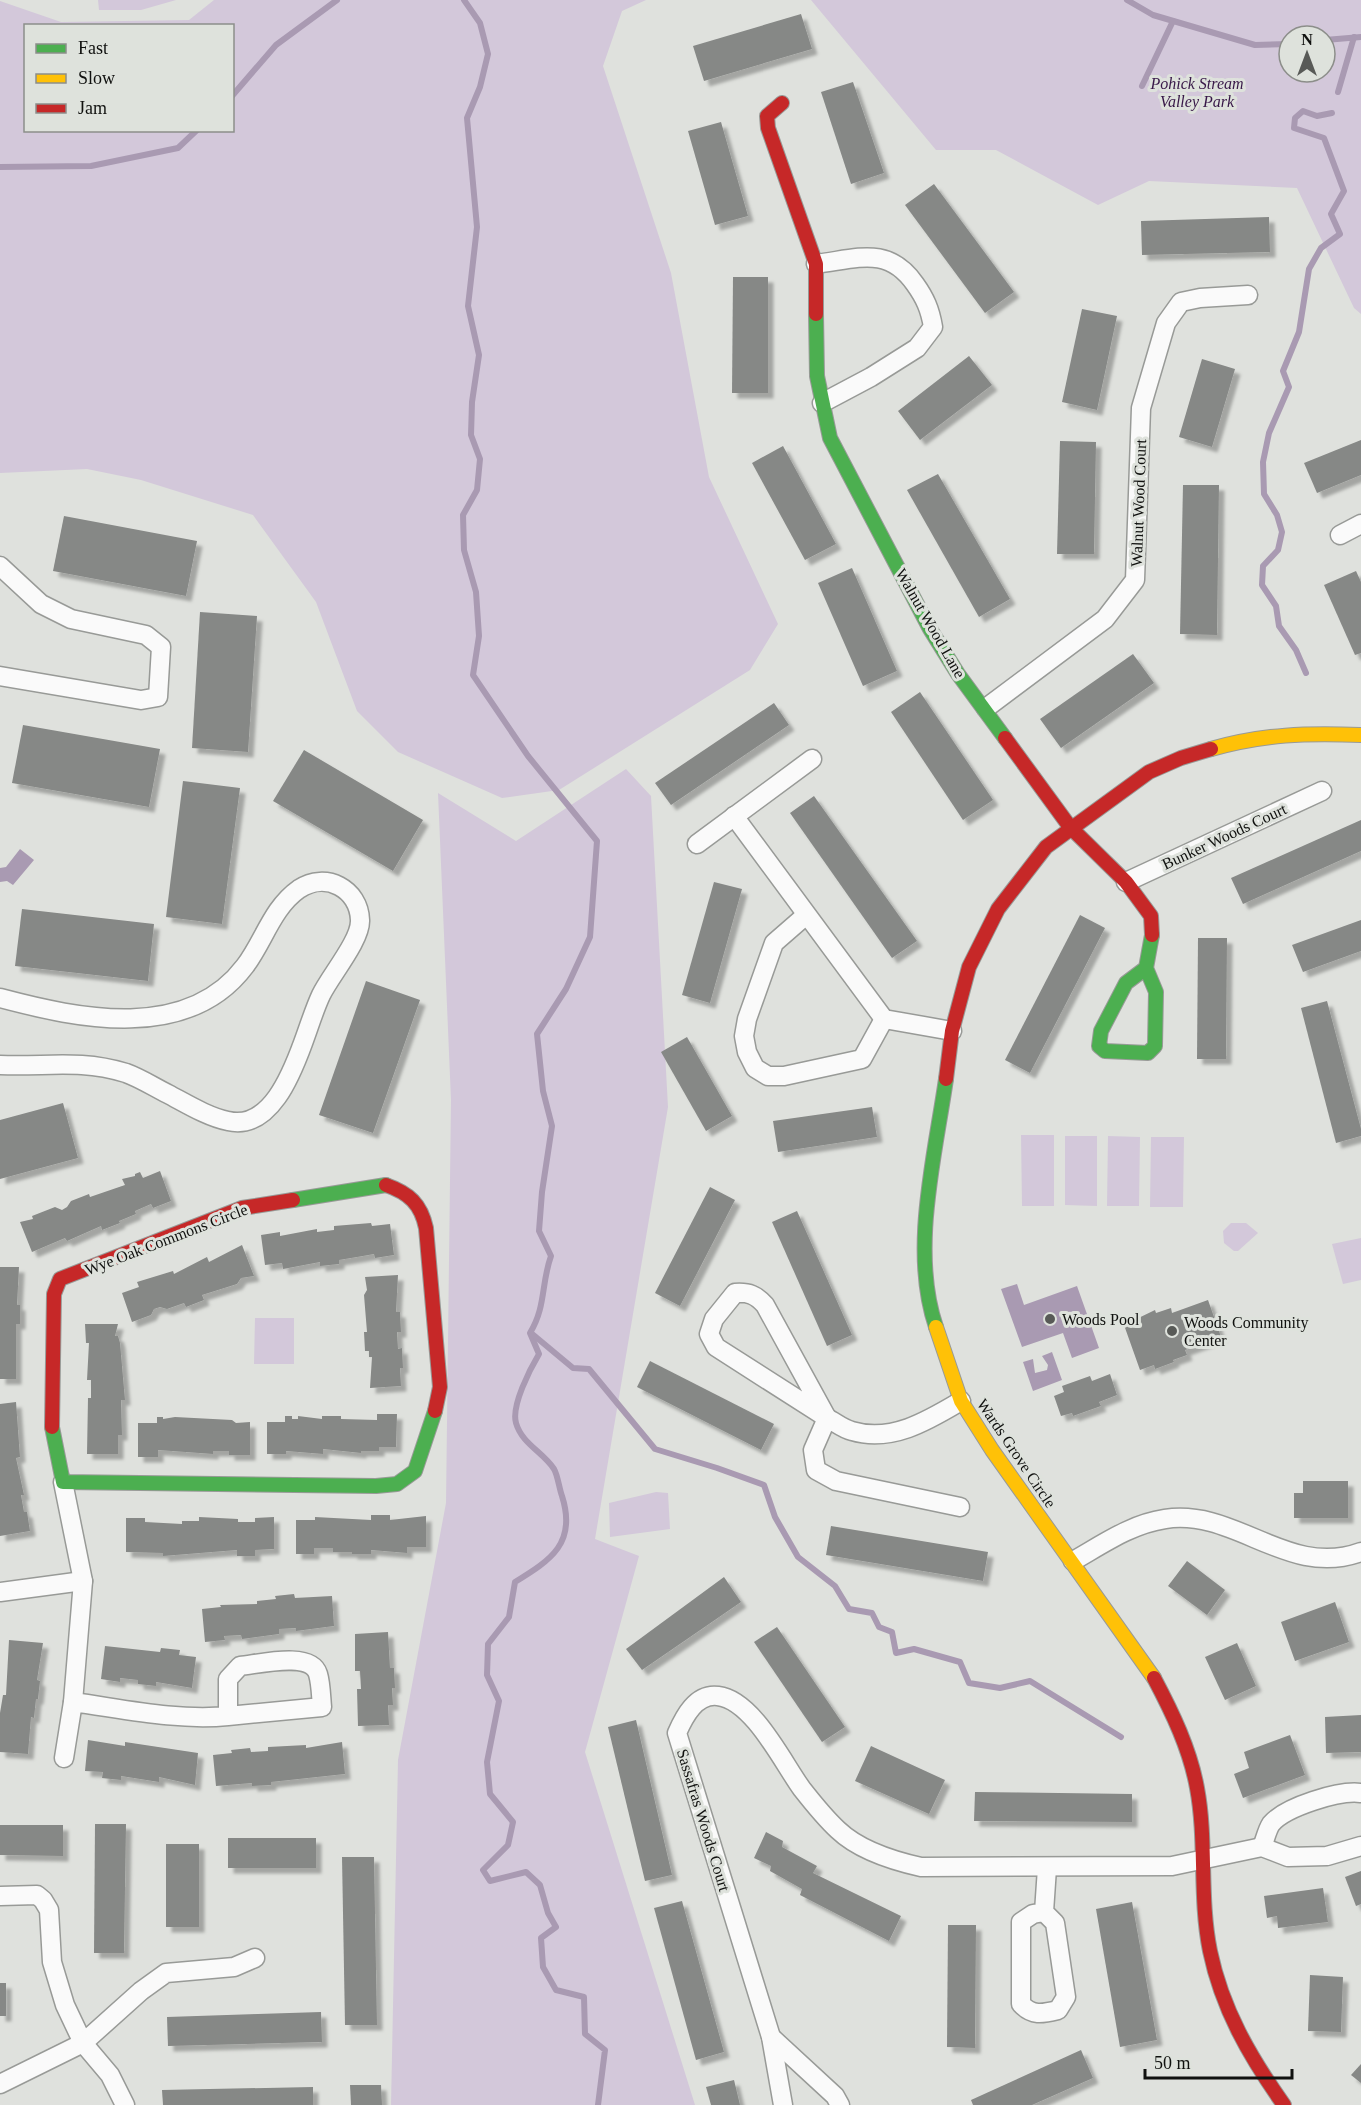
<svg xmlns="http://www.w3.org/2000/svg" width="1361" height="2105" font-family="Georgia,serif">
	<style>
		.green { fill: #d3c8da; fill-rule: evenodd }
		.water { fill: #a99ab2 }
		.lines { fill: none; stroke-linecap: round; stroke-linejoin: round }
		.stream { stroke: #a99ab2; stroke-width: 6 }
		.building { fill: #868886; filter: url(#shadow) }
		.street-casing { stroke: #989a97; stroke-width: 21 }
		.fast-casing { stroke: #989a97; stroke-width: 16 }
		.slow-casing { stroke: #989a97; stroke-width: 16 }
		.jam-casing { stroke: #989a97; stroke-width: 16 }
		.street { stroke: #fafafa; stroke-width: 18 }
		.fast { stroke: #4caf50; stroke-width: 14 }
		.slow { stroke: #ffc107; stroke-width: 14 }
		.jam { stroke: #c62828; stroke-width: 14 }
		.poi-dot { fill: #585a57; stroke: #dee2dc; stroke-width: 2 }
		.labels { text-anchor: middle; stroke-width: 6; stroke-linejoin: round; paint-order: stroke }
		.park-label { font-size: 16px; font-style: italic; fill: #381848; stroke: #dee2dc }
		.street-label { font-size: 16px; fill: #10110f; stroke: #dee2dc }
		.poi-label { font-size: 16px; fill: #10110f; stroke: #dee2dc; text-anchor: start }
	</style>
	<defs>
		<filter id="shadow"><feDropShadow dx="5.5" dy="5.5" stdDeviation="1.5" flood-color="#0004"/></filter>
	</defs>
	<rect width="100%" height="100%" fill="#dfe1dd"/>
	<g class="green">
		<polygon points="98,0 176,0 141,10 99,10"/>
		<path d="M214,0H646L622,11L603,66L671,273L709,477L778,624L750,670L559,790L502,798L398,752L357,711L316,602L253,515L141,480L87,469L0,473V1L61,22L189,20ZM26,26H232V130H26Z"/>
		<path d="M811,0H1361V314L1354,308L1297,188L1149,181L1098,205L996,150H936ZM1289,36H1325V72H1289Z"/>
		<polygon points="626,769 651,796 668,1107 595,1539 639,1556 585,1752 695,2105 391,2105 398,1760 446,1503 451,1100 438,793 516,841"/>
		<polygon points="1021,1135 1054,1135 1054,1206 1022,1206"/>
		<polygon points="1065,1136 1097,1136 1097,1206 1065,1205"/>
		<polygon points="1108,1136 1140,1137 1139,1206 1107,1206"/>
		<polygon points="1151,1137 1184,1137 1183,1207 1150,1207"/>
		<polygon points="1231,1223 1246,1223 1258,1233 1238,1251 1234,1251 1224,1243 1223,1231"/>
		<polygon points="1361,1238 1361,1280 1343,1284 1332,1244"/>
		<polygon points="255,1318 294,1318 294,1364 254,1364"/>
		<polygon points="656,1492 668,1493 670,1529 610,1537 609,1503"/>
	</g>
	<g class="water">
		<polygon points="20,849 34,860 13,885 7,881 0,882 0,868 6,867"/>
		<polygon points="1017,1284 1024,1305 1077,1286 1099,1348 1072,1358 1063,1333 1022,1347 1001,1289"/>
		<polygon points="1052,1352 1062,1380 1033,1391 1023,1362 1033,1359 1035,1373 1047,1370 1048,1365 1042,1356"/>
	</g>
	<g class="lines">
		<g class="stream">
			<path d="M464,0L480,23L488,54L480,87L467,118L477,227L468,306L479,355L472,402L471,435L480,459L477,490L463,515L464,550L476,592L479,636L473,675L528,756L597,841L590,937L566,989L537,1034L543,1091L552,1126L542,1192L539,1231L551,1256C541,1284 546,1307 530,1333L539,1354C530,1369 511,1406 516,1423C522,1444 543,1452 554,1469C558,1476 559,1488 562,1496C577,1543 551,1560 515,1582L509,1617L488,1644L487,1675L499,1701L487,1762L490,1794L513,1822L508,1845L483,1870L490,1881L526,1872L540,1885L548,1913L556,1927L541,1938L543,1967L556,1990L584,1997L585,2034L605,2050L598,2105"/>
			<polyline points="1127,0 1153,15 1255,45 1289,44"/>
			<polyline points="1325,40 1361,37"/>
			<polyline points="1142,86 1173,21"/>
			<polyline points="1338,92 1354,37"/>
			<polyline points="232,96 276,45 337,0"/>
			<polyline points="0,167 91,166 178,148 197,130"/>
			<polyline points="1306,673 1296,650 1279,626 1276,606 1262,585 1263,566 1278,550 1282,532 1277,515 1264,494 1263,462 1269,433 1289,387 1283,371 1299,332 1309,269 1321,248 1340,234 1331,214 1344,191 1324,138 1294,128 1295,118 1303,111 1317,116 1332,113"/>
			<polyline points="531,1333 573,1368 589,1369 655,1449 717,1468 764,1485 775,1517 798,1557 835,1586 849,1609 872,1613 879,1627 892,1632 896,1653 914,1649 960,1662 969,1683 1000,1688 1030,1681 1121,1737"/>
		</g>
	</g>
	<g class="building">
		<polygon points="801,14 812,49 704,81 693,46"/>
		<polygon points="853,82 884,173 851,184 821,92"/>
		<polygon points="721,122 748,216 715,225 688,131"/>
		<polygon points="934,184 1014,292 985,313 905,205"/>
		<polygon points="1269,217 1270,252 1142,255 1141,221"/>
		<polygon points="733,277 768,277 768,393 732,393"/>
		<polygon points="1082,309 1117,316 1097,410 1062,402"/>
		<polygon points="969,356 992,385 920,440 898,411"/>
		<polygon points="1202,359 1235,369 1212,447 1179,437"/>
		<polygon points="1361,440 1361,475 1317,493 1304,463"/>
		<polygon points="1060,441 1096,442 1094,554 1057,554"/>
		<polygon points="783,446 836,544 805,560 752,463"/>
		<polygon points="938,474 1010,599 979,617 907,490"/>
		<polygon points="1183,485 1219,485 1217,635 1180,634"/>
		<polygon points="64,516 197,541 186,596 53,571"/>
		<polygon points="852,568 897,671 863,686 818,583"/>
		<polygon points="1356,571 1361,582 1361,653 1355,655 1324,585"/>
		<polygon points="200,612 257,616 248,752 192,748"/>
		<polygon points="1133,654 1154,683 1061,748 1040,719"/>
		<polygon points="920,692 993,800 963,820 891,712"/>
		<polygon points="774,703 789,725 671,805 655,783"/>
		<polygon points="23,725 160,749 149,807 12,783"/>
		<polygon points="304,750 423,820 393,871 273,801"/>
		<polygon points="183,781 240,788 222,924 166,917"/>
		<polygon points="814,796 917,941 892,958 790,813"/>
		<polygon points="1361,820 1361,851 1243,904 1231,878"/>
		<polygon points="714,882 742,889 710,1003 682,995"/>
		<polygon points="22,909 154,924 148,981 15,966"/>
		<polygon points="1080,915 1105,928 1030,1073 1005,1060"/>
		<polygon points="1361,920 1361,951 1303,972 1292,945"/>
		<polygon points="1198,938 1227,938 1226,1059 1197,1059"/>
		<polygon points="366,981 420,1000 373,1133 319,1115"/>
		<polygon points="1327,1001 1361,1129 1361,1136 1336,1143 1301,1008"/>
		<polygon points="687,1037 732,1116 706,1131 661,1052"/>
		<polygon points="63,1103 78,1158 0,1179 0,1120"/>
		<polygon points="872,1107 877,1137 778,1152 773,1121"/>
		<polygon points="160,1171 171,1201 153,1208 151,1204 135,1211 136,1214 119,1221 120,1223 102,1230 101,1226 67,1241 65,1238 32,1252 20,1222 33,1219 32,1216 55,1207 62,1210 67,1207 71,1201 89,1194 90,1197 125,1185 122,1179 135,1176 135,1174 140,1172 143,1178"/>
		<polygon points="710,1187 735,1200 680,1306 655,1293"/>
		<polygon points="797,1211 852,1335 827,1346 772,1222"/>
		<polygon points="371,1223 372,1226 390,1224 394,1255 375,1258 374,1254 357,1257 339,1260 339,1264 320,1266 320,1262 283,1269 282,1263 265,1265 261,1235 280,1232 280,1236 317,1229 317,1232 334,1230 334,1226"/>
		<polygon points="242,1245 254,1276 241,1278 237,1284 202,1295 204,1300 186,1307 184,1303 167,1309 160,1307 154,1309 151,1315 132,1322 122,1293 139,1287 137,1282 173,1271 174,1274 207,1257 209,1262"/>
		<polygon points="0,1267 19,1267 17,1305 20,1305 20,1324 16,1324 16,1379 0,1379"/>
		<polygon points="398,1275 396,1312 400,1312 401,1332 397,1332 398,1349 402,1348 403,1368 400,1368 401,1386 370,1388 372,1357 369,1357 369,1351 365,1351 364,1332 367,1332 364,1295 367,1290 365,1277"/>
		<polygon points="1208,1300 1221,1337 1185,1350 1187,1355 1173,1360 1174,1362 1155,1369 1154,1365 1140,1370 1124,1325 1155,1310 1156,1313 1171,1308 1172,1313"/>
		<polygon points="85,1324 118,1324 115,1336 118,1336 120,1343 125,1400 121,1400 122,1435 118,1435 118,1454 87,1454 88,1398 91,1398 91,1380 87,1380 89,1343 86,1343"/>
		<polygon points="650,1361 774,1424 761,1450 637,1387"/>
		<polygon points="1110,1374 1117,1395 1099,1402 1101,1406 1073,1416 1072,1413 1061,1416 1054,1396 1064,1392 1062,1386 1090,1376 1092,1381"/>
		<polygon points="16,1402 20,1457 16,1458 24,1495 21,1495 24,1512 27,1512 30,1531 0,1536 0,1404"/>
		<polygon points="377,1414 397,1414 396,1447 379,1447 379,1451 361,1451 361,1453 323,1449 323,1454 286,1451 286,1454 267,1454 267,1422 285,1422 285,1416 292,1416 292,1419 298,1419 298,1416 322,1419 322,1416 341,1416 341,1419 377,1420"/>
		<polygon points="157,1417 163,1417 163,1419 175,1417 232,1420 236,1423 250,1422 250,1455 229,1455 229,1451 213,1451 213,1454 158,1450 158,1457 138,1457 138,1423 157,1423"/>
		<polygon points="1303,1481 1348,1481 1348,1518 1294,1518 1294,1493 1303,1493"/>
		<polygon points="371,1515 390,1515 390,1520 426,1516 426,1547 407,1547 407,1553 371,1550 371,1554 352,1554 352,1552 333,1552 333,1548 314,1548 314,1554 296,1554 296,1520 315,1520 315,1517 371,1520"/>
		<polygon points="199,1517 238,1519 238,1522 255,1522 255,1518 274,1517 274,1549 255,1550 255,1556 237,1556 237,1550 163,1556 163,1553 126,1552 126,1518 145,1518 145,1522 182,1524 182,1521 199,1521"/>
		<polygon points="831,1526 988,1552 983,1581 826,1555"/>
		<polygon points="1187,1561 1225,1590 1207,1615 1168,1586"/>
		<polygon points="724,1577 741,1602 642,1670 626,1649"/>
		<polygon points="294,1594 295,1598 332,1596 334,1626 296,1631 296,1628 279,1629 279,1634 242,1639 241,1635 224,1636 225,1640 205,1642 202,1609 221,1607 220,1605 257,1604 257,1601 276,1599 275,1596"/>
		<polygon points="1335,1602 1349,1642 1295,1661 1281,1622"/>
		<polygon points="777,1627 845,1727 822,1742 754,1642"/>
		<polygon points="388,1632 390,1668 394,1668 395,1688 392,1688 393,1705 388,1705 389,1725 358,1726 357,1689 361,1689 360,1671 355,1671 355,1634"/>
		<polygon points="9,1640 43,1643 37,1680 40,1681 38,1699 36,1699 34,1718 31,1717 28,1754 0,1752 0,1713 3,1695 6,1695"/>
		<polygon points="1237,1643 1256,1686 1225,1700 1205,1657"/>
		<polygon points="105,1646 160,1652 161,1648 180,1650 179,1655 196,1657 192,1688 156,1682 156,1686 138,1684 138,1680 120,1678 120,1682 101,1679"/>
		<polygon points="1361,1715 1361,1752 1326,1753 1325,1717"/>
		<polygon points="636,1720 672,1875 645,1881 608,1727"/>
		<polygon points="1290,1735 1305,1775 1243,1798 1234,1774 1249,1768 1244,1752"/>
		<polygon points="88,1740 125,1746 125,1742 198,1753 195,1785 159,1777 159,1782 121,1776 121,1780 102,1778 103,1772 85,1771"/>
		<polygon points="342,1742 345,1774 271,1782 271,1785 252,1786 252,1783 216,1786 213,1755 232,1753 231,1750 250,1748 251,1752 268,1751 268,1747 306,1745 306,1748"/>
		<polygon points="871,1746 945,1780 929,1814 855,1781"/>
		<polygon points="975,1792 1132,1794 1132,1822 974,1821"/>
		<polygon points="95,1824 126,1824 124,1953 94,1953"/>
		<polygon points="0,1825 63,1825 63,1856 0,1855"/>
		<polygon points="766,1832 783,1841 782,1847 817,1866 813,1873 901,1916 889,1941 800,1895 802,1889 770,1871 771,1866 754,1858"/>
		<rect x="228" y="1838" width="88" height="30"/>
		<rect x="166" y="1844" width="33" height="83"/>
		<polygon points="342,1857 374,1857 377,2025 345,2025"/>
		<polygon points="1361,1871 1361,1904 1356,1906 1345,1877"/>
		<polygon points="1323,1888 1328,1922 1278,1928 1277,1916 1267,1918 1264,1896"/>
		<polygon points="682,1901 724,2052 696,2060 654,1908"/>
		<polygon points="1132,1902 1157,2040 1120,2047 1096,1909"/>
		<polygon points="948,1925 976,1925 975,2048 947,2047"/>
		<polygon points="1310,1975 1343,1977 1341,2032 1308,2031"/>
		<rect x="0" y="1983" width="6" height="33"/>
		<polygon points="321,2012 322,2042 168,2046 167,2017"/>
		<polygon points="1081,2050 1093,2078 1032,2105 973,2105 971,2100"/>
		<polygon points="1361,2064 1361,2083 1351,2075"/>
		<polygon points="734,2080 740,2105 711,2105 706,2087"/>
		<polygon points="350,2085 381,2085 382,2105 351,2105"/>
		<polygon points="313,2087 313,2105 163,2105 162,2090"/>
	</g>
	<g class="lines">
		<g class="street-casing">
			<g id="street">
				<path d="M816,264C857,259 888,245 915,284C925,298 930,309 933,327L917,348L871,377L822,403"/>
				<polyline points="1340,535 1361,524"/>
				<polyline points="0,566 41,604 71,619 146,635 161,647 158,697 141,700 0,676"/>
				<polyline points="986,708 1105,619 1135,580 1141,408 1166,323 1181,302 1200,298 1248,295"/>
				<polyline points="734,816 884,1019 952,1031"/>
				<polyline points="697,844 812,759"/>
				<polyline points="1126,882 1322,791"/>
				<polyline points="805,916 774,943 747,1019 744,1036 747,1052 755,1068 768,1076 784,1076 862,1059 884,1019"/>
				<path d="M0,998C79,1019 188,1042 245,966C264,941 272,908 299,889C326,871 359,889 360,920C361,940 330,976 321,995C314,1010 309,1027 303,1043C292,1073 270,1131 228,1121C208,1117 187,1104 168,1094C154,1087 140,1078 126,1073C79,1059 47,1067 0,1065"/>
				<path d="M735,1293C749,1292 756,1295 765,1305L827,1418L716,1347L709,1334L714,1319Z"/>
				<polyline points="63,1482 83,1581 73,1702"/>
				<path d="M960,1507L836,1481L816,1470L813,1450L827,1418C835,1422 843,1429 852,1431C892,1443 929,1420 961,1401"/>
				<path d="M1073,1561C1103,1544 1131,1524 1165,1519C1236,1508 1288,1579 1361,1552"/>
				<polyline points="0,1592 83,1581"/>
				<path d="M64,1758L73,1702C124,1709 177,1721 228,1716L322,1707C321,1697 321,1684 318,1674C311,1651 260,1664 240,1666L228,1679V1716"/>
				<path d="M1262,1847C1265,1840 1267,1830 1271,1824C1285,1807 1339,1790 1361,1793"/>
				<polyline points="0,1896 37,1895 43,1900 49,1910 52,1962 65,2005 83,2043 110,2075 125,2105"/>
				<path d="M1044,1912L1033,1914L1021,1922V2004C1032,2016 1042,2014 1058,2010L1066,1997L1055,1923L1044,1912L1047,1868"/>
				<polyline points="771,2037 835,2096 840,2105"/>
				<polyline points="0,2084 83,2043 141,1991 166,1973 234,1967 255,1958"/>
				<path d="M783,2105L771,2037L677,1733C684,1717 696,1693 718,1696C753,1700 783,1763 802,1789C813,1803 825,1818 838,1830C859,1850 894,1861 921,1867L1172,1866L1262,1847L1288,1857L1327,1856L1361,1846"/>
			</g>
		</g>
		<g class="fast-casing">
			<g id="fast">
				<polyline points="816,314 817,376 830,438 930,629 958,674 1005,738"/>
				<polyline points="1146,968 1126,983 1101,1031 1099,1046 1105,1051 1148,1053 1155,1046 1156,992 1146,968 1152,935"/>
				<polyline points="293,1200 386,1185"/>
				<path d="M936,1327C910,1251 935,1156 946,1079"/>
				<polyline points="52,1427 63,1482 376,1486 397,1484 415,1471 435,1411"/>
			</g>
		</g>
		<g class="slow-casing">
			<g id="slow">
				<path d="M1211,749C1264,734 1306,733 1361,735"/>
				<polyline points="936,1327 961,1401 992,1450 1154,1678"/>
			</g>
		</g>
		<g class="jam-casing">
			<g id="jam">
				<polyline points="782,103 767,116 768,128 816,264 816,314"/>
				<polyline points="1005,738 1070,827 1126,882 1151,916 1152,935"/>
				<polyline points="946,1079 952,1031 969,967 998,909 1046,847 1149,772 1181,758 1211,749"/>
				<path d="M386,1185C409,1193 421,1204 426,1228L440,1387L435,1411"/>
				<polyline points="52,1427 54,1294 60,1279 242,1208 293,1200"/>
				<path d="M1154,1678C1172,1712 1190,1749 1197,1788C1207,1841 1199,1897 1210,1951C1222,2009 1250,2057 1284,2105"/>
			</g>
		</g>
		<use href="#street" class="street"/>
		<use href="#fast" class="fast"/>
		<use href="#slow" class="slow"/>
		<use href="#jam" class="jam"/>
	</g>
	<g class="poi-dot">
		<circle cx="1050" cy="1319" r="6"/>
		<circle cx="1172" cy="1331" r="6"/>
	</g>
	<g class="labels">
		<g class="park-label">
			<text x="1197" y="89">Pohick Stream<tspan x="1197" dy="18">Valley Park</tspan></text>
		</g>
		<g class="street-label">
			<text transform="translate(1138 503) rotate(-88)" y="6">Walnut Wood Court</text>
			<text transform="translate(931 623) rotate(60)" y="6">Walnut Wood Lane</text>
			<text transform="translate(1224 836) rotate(-25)" y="6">Bunker Woods Court</text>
			<text transform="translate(166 1239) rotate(-21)" y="6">Wye Oak Commons Circle</text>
			<text transform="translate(1017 1453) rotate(56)" y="6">Wards Grove Circle</text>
			<text transform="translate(704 1820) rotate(73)" y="6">Sassafras Woods Court</text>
		</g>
		<g class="poi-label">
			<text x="1062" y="1325">Woods Pool</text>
			<text x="1184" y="1328">Woods Community<tspan x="1184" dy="18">Center</tspan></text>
		</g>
	</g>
	<rect x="24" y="24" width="210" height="108" fill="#dee2dc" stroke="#8c8e8a" stroke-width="1.5"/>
	<rect x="36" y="44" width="30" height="9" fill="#4caf50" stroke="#8c8e8a" stroke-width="1.5"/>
	<text x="78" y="54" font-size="18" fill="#10110f">Fast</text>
	<rect x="36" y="74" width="30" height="9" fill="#ffc107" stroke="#8c8e8a" stroke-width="1.5"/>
	<text x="78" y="84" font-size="18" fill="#10110f">Slow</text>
	<rect x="36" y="104" width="30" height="9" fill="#c62828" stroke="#8c8e8a" stroke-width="1.5"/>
	<text x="78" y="114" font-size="18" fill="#10110f">Jam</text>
	<g transform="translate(1307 54)"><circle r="28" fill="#dee2dc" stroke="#8c8e8a" stroke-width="1.5"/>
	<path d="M0-4.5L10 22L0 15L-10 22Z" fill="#585a57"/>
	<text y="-9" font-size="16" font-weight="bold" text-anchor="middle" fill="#10110f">N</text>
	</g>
	<path d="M1145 2069v9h147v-9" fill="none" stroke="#10110f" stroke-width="3"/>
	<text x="1154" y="2069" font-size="18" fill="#10110f" stroke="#dee2dc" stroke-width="4.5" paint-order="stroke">50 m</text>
</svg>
